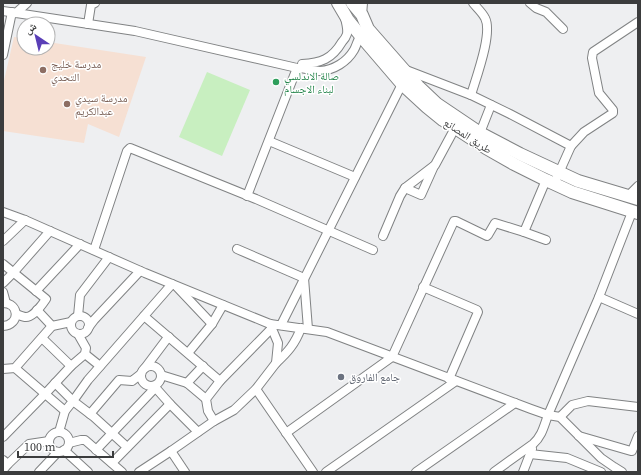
<svg xmlns="http://www.w3.org/2000/svg" width="641" height="475" font-family="'Source Serif 4','Noto Naskh Arabic',serif">
	<style>
		.education { fill: #f6e0d3 }
		.pitch { fill: #c8efc0 }
		.lines { fill: none; stroke-linecap: round; stroke-linejoin: round }
		.minor-casing { stroke: #818384; stroke-width: 10 }
		.primary-casing { stroke: #818384; stroke-width: 14 }
		.minor { stroke: #fff; stroke-width: 8 }
		.primary { stroke: #fff; stroke-width: 12 }
		.education-dot { fill: #8d6e63; stroke: #fff; stroke-width: 1.5 }
		.leisure-dot { fill: #2e9e5b; stroke: #fff; stroke-width: 1.5 }
		.worship-dot { fill: #6b7280; stroke: #fff; stroke-width: 1.5 }
		.labels { text-anchor: middle; stroke-width: 3; stroke-linejoin: round; paint-order: stroke }
		.education-label { font-size: 11px; fill: #785e54; stroke: #fff; text-anchor: start }
		.leisure-label { font-size: 11px; fill: #27864d; stroke: #fff; text-anchor: start }
		.street-label { font-size: 11px; fill: #3b3c3d; stroke: #fff }
		.worship-label { font-size: 11px; fill: #5b616d; stroke: #fff; text-anchor: start }
	</style>
	<rect width="100%" height="100%" fill="#eeeff1"/>
	<polygon class="education" points="14,37 24,38 24,48 48,48 48,42 146,57 119,137 88,124 84,143 3,131 3,85"/>
	<polygon class="pitch" points="207,72 250,90 222,156 179,137"/>
	<g class="lines">
		<g class="minor-casing">
			<g id="minor">
				<polyline points="530,3 536,8 546,12 563,29"/>
				<path d="M3,11L135,31L297,68C304,68 313,71 320,71C334,70 347,62 354,50C357,45 358,37 363,33"/>
				<polyline points="16,13 27,3"/>
				<polyline points="362,15 363,3"/>
				<polyline points="88,24 91,5 95,3"/>
				<polyline points="3,55 12,12"/>
				<path d="M302,64C321,63 332,59 342,42C344,40 346,37 347,34C348,29 346,23 345,18"/>
				<polyline points="406,70 471,95 510,114 571,146 554,184"/>
				<path d="M471,95C476,78 493,33 485,18C482,12 477,8 473,3"/>
				<polyline points="480,133 491,105"/>
				<polyline points="269,141 355,177"/>
				<polyline points="571,146 584,132 613,113 613,110 599,93 592,58 593,52 638,22"/>
				<polyline points="405,188 421,195 434,166"/>
				<polyline points="247,196 297,68"/>
				<polyline points="627,197 638,186"/>
				<polyline points="3,212 25,220 145,273 270,324 327,332 531,409 548,415 560,417 601,458 614,467 622,472"/>
				<polyline points="524,232 546,240"/>
				<polyline points="383,236 400,196 405,188 435,165 455,128"/>
				<polyline points="3,241 25,220"/>
				<polyline points="237,249 304,278 308,329"/>
				<polyline points="94,250 127,151 130,148 256,199 373,250"/>
				<path d="M3,264L46,299C42,305 33,317 26,317C23,317 19,315 16,314"/>
				<polyline points="3,283 13,273 50,231"/>
				<polyline points="177,287 212,324"/>
				<polyline points="423,287 477,310 478,312 449,379"/>
				<polyline points="36,291 80,244"/>
				<polyline points="3,292 6,303"/>
				<polyline points="599,297 638,314"/>
				<path d="M3,303C20,303 20,325 3,326"/>
				<polyline points="37,310 52,326"/>
				<polyline points="78,316 80,295 109,257"/>
				<polyline points="144,316 220,381"/>
				<circle cx="80" cy="325" r="9"/>
				<polyline points="281,325 402,84"/>
				<polyline points="88,328 94,320 140,271"/>
				<polyline points="42,338 71,366"/>
				<polyline points="188,353 212,324 223,305"/>
				<polyline points="85,354 100,366"/>
				<path d="M276,363C288,352 295,344 301,328"/>
				<circle cx="151" cy="376" r="10"/>
				<polyline points="15,368 65,411"/>
				<polyline points="145,368 166,340 169,337"/>
				<polyline points="3,369 15,368 52,326 71,322"/>
				<polyline points="161,375 187,383 206,399"/>
				<polyline points="55,383 73,401 65,411 59,432"/>
				<polyline points="187,383 203,366"/>
				<polyline points="154,386 170,404"/>
				<polyline points="256,389 313,472"/>
				<polyline points="90,414 119,380 132,381 141,374"/>
				<polyline points="560,417 572,405 588,401 638,407"/>
				<polyline points="214,421 208,411 206,399 220,381 272,328"/>
				<circle cx="59" cy="442" r="10"/>
				<polyline points="286,433 392,357 454,221 456,221 487,236 488,235 495,223 524,232 546,180"/>
				<polyline points="579,436 631,451 632,451 638,436"/>
				<polyline points="3,437 45,394 71,366 85,354 86,348 78,334"/>
				<polyline points="69,443 81,440 85,440 122,472"/>
				<polyline points="127,447 94,417 73,401 88,380 172,284"/>
				<polyline points="64,450 88,472"/>
				<polyline points="96,450 155,388"/>
				<polyline points="171,451 185,472"/>
				<polyline points="530,454 567,458 601,472"/>
				<polyline points="3,460 8,464 3,470"/>
				<polyline points="112,463 170,404 198,432"/>
				<polyline points="8,464 29,444 49,441"/>
				<polyline points="39,472 58,452"/>
				<polyline points="139,472 171,451 214,421 234,410 256,389 276,363 278,343 270,324"/>
				<polyline points="326,472 456,381"/>
				<polyline points="416,472 515,403"/>
				<path d="M494,472L533,444C542,436 544,426 548,415L599,297L632,212"/>
				<polyline points="523,472 532,449"/>
			</g>
		</g>
		<g class="primary-casing">
			<g id="primary">
				<polyline points="338,3 348,20 360,35 402,84 427,107 443,120 486,148 514,164 546,180 572,192 638,213"/>
				<polyline points="352,3 362,15 368,29 418,86 437,104 480,133 520,154 578,181 638,199"/>
			</g>
		</g>
		<use href="#minor" class="minor"/>
		<use href="#primary" class="primary"/>
	</g>
	<g class="education-dot">
		<circle cx="43" cy="70" r="4"/>
		<circle cx="67" cy="104" r="4"/>
	</g>
	<circle class="leisure-dot" cx="276" cy="82" r="4"/>
	<circle class="worship-dot" cx="341" cy="377" r="4"/>
	<g class="labels">
		<g class="education-label">
			<text x="51" y="68">مدرسة خليج<tspan x="51" dy="13">التحدي</tspan></text>
			<text x="75" y="102">مدرسة سيدي<tspan x="75" dy="13">عبدالكريم</tspan></text>
		</g>
		<g class="leisure-label">
			<text x="284" y="80">صالة الاندلسي<tspan x="284" dy="13">لبناء الاجسام</tspan></text>
		</g>
		<g class="street-label">
			<text transform="translate(468 136) rotate(33)" y="4">طريق المصانع</text>
		</g>
		<g class="worship-label">
			<text x="349" y="381">جامع الفاروق</text>
		</g>
	</g>
	<rect width="641" height="475" fill="none" stroke="#3b3c3d" stroke-width="8"/>
	<g transform="translate(36 36) rotate(325)"><circle r="19" fill="#ffffff" stroke="#b1b1b1"/>
	<path d="M0-3L7 15L0 10L-7 15Z" fill="#5a3fb7"/>
	<text y="-6" font-size="11" font-weight="bold" text-anchor="middle" fill="#3b3c3d">ش</text>
	</g>
	<path d="M18 451v6h95v-6" fill="none" stroke="#3b3c3d" stroke-width="2"/>
	<text x="24" y="451" font-size="12" fill="#3b3c3d" stroke="#ffffff" stroke-width="3" paint-order="stroke">100 m</text>
</svg>
